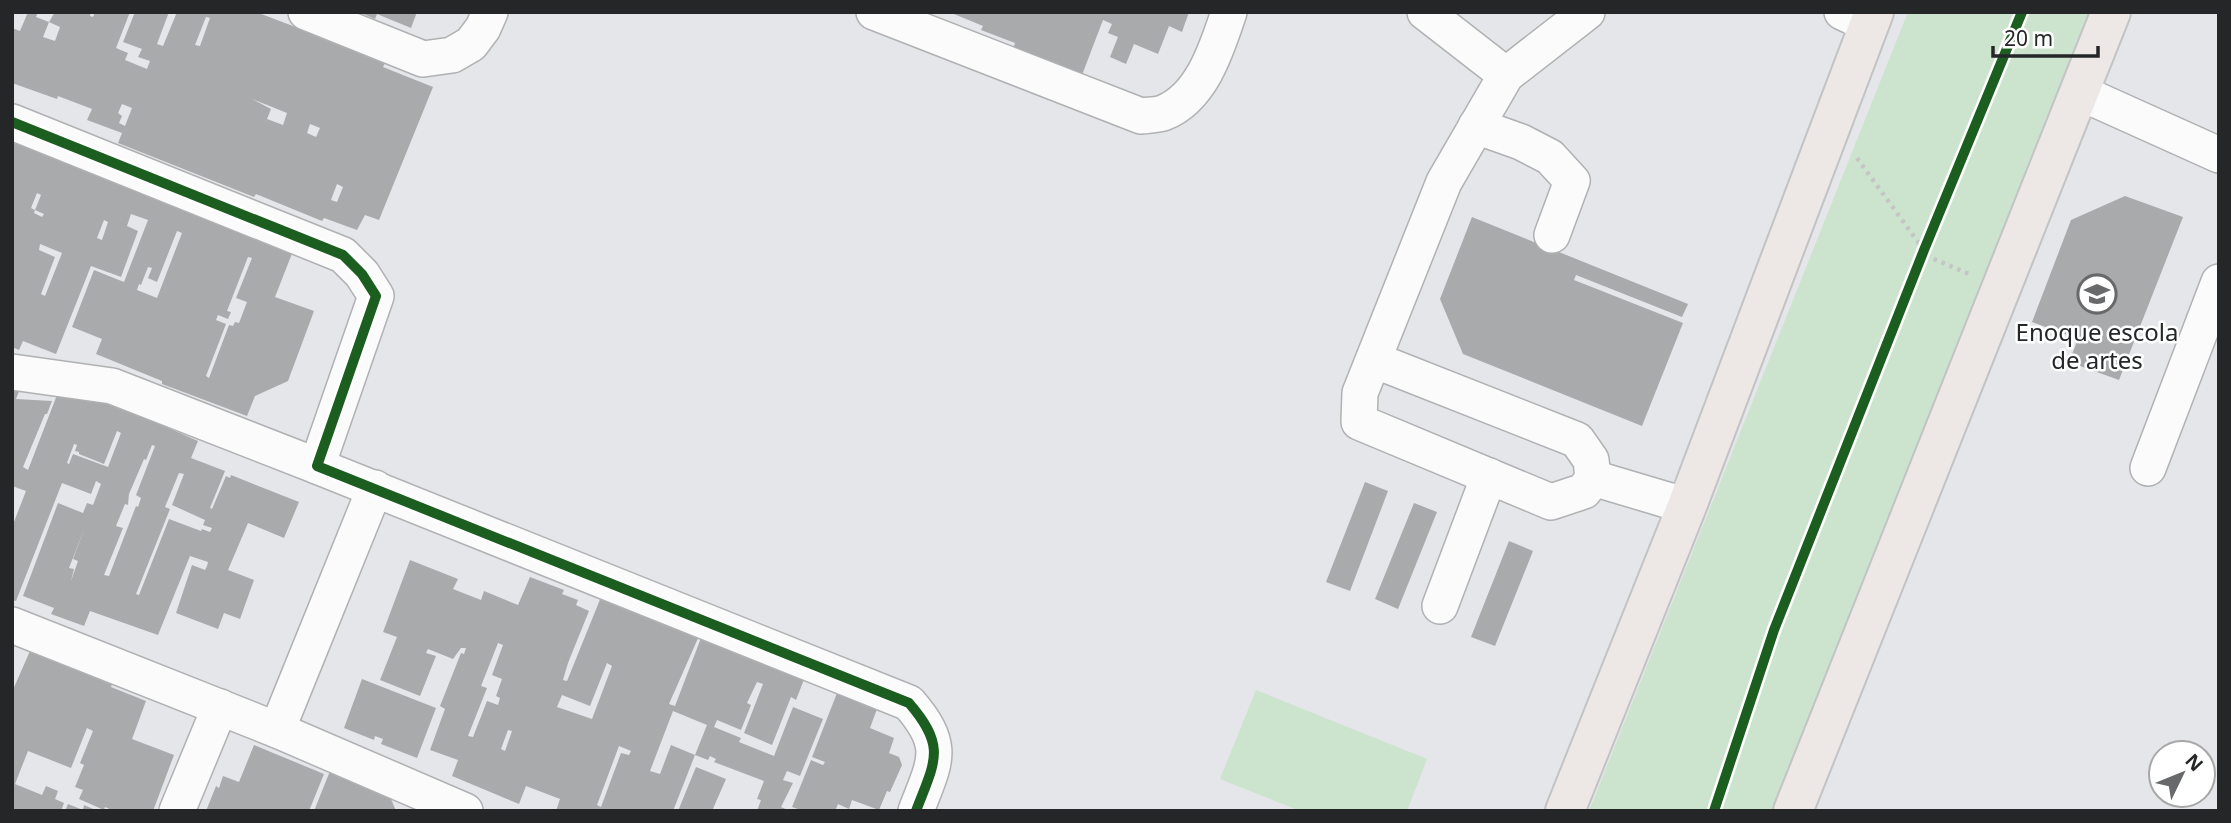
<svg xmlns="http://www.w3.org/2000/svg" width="2231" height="823" font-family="'Noto Sans',sans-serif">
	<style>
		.green { fill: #cce4cd }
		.building { fill: #a9aaac; fill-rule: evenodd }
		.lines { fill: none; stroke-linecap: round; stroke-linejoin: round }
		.minor-casing { stroke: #b0b1b3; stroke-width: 38 }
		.major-casing { stroke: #c2c3c4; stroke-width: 42 }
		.path { stroke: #c5c5c6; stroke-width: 4.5; stroke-dasharray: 3.5 5; stroke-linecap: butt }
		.minor { stroke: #fbfbfc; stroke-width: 35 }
		.major { stroke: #ede8e6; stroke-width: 38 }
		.cycleway-casing { stroke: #fff; stroke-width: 15 }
		.cycleway { stroke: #1b5e20; stroke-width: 10 }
		.labels { text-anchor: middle; stroke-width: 5; stroke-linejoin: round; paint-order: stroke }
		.poi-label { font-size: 24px; fill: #252627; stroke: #fff }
	</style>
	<rect width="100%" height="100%" fill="#e4e6e9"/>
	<g class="green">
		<polygon points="1908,12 2093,12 1776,811 1589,811"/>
		<polygon points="1256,690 1427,759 1407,811 1300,811 1220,779"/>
	</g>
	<g class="building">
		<path d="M28,12H38L36,17L49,22L43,37L55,41L60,27L49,22L55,12H91L90,16L93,17L95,12H130L116,48L128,53L125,60L147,69L150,61L138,57L142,49L123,42L135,12H169L157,44L163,46L177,12H256L351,48L385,63L383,67L433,87L379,220L365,215L357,230L324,218L322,221L256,194L254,197L118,143L122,133L87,120L92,109L58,96L57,99L12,83V28L20,31ZM206,17L210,18L200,46L195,45ZM252,99L287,113L283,125L267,119L271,109ZM122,104L132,108L125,126L119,123L122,116L118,113ZM310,124L320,128L316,137L307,133ZM337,184L343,187L337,202L331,200Z"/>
		<polygon points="359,12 417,12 411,28 377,14 375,19"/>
		<polygon points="949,12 1189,12 1182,32 1169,26 1158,54 1134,44 1126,64 1110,57 1118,37 1108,33 1112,24 1103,20 1082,75 1013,49 1015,43 981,30 983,26"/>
		<path d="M12,141L293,251L275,297L314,311L288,381L255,396L247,416L162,384V381L96,354L102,339L72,327L94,270L124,282L148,220L131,214L127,226L138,231L121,277L91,266L56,354L23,341L19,350L12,347ZM37,193L41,195L35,210L44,214L42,217L34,213L35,210L31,208ZM104,220L108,222L102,240L97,238ZM177,231L182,233L157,298L137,290L139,284L141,285L148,267L152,268L148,278L157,282ZM40,244L62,253L45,296L41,294L55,257L39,250ZM248,257L252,258L236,298L247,302L239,323L235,322L233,326L229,325L209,378L206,376L226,324L216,320L218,315L228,319L231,312L227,311Z"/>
		<polygon points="2125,196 2183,217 2119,380 2069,362 2078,339 2032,322 2071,220"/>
		<polygon points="1472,217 1688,304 1682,317 1576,275 1574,280 1683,323 1642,426 1463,354 1440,299"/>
		<path d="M12,389H20L16,399L52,401L47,414H45L23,467L28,470L57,395L96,398L164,424V426L198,441L191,458L225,471L210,508L212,509L226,476L230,478L231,475L299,502L284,538L248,523L228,570L254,580L240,619L224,613L218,629L176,613L192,565L205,570L207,566L208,562L190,556L158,635L90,611L84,626L51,614L54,608L23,596L58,503L83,513L87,503L93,505L101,484L96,481L91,494L62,483L16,601L12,600V527L26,491L12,486ZM117,431L121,433L108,467L73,454L69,464L67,463L74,444L77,445L75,451L79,452V454L104,464ZM152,445L155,446L136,495L141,498L138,507L136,506L109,576L104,575L123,528L116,526L125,504L128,505L129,494L144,459L146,460ZM179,473L184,474L172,505L205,520L203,525L212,528L210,532L202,529L201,531L169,519L139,595L136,594L170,509L165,507ZM85,527L73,559L78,561L71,581L74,569L69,568Z"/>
		<polygon points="1365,482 1388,491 1350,591 1326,582"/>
		<polygon points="1414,503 1437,512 1398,609 1375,599"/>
		<polygon points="1509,541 1533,551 1495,646 1471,637"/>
		<path d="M410,560L458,579L453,589L481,600L484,591L518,605L530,577L564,590L562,594L578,600L576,605L589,611L568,663L563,680L567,681L601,597L699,636L669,704L675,706L701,638L805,677L796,700L791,697L772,745L744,733L763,684L757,682L747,703L751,705L741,730L717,720L714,727L741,738L739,742L774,756L793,707L823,719L800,776L787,771L783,780L793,783L781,807L790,811H757L761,800L757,799L764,781L714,762L716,759L710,756L708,760L695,755L707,725L673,711L650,771L660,774L671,745L695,755L673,811H556L560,799L526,786L519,804L452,776L458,760L430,750L445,709L440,706L461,653L464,654L466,648H461L453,659L428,649L426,653L436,656L420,696L380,680L397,637L383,632ZM498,643L503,645L492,675L502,679L496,696L500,698L498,705L487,701L473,737L468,736L487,688L481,686ZM607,663L612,666L592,719L557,707L562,695L590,706ZM508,730L512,731L505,751L501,749ZM619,746L631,751L629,755L621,753L601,807L597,805Z"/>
		<polygon points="30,651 112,684 111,687 146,701 132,739 174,755 153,811 114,811 105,807 104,810 79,799 83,790 75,787 84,765 80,763 93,731 87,728 71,768 28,751 15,784 42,795 46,786 58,791 55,799 64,803 61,811 12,811 12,692"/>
		<polygon points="362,679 436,708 417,758 381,744 383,739 375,736 374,740 344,728"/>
		<polygon points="837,693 877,709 870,728 894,738 889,753 899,757 902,765 890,792 887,791 879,810 852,800 849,809 838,804 835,811 798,811 798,809 792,807 811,760 823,765 825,762 812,757"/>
		<polygon points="254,745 324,774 309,811 206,811 216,786 219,788 223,776 239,782"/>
		<polygon points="696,767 726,779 712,811 678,811"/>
		<polygon points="330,771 389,794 396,811 314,811"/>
		<polygon points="68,804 83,810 84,805 98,811 65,811"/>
	</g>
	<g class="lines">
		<g class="minor-casing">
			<g id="minor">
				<polyline points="306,12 423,59 452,55 471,44 483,28 490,12"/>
				<path d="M874,12L1141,116C1148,115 1157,115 1163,113C1202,98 1217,48 1229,12"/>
				<polyline points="1425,12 1506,75"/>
				<polyline points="1842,12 1870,25"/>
				<polyline points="2079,92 2219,155"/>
				<path d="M12,122L343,255L362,274L376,296L317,466L909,703C947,747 935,761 916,811"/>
				<polyline points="1476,126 1521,142 1550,157 1572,181 1552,235"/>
				<polyline points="1374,360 1577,440 1591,460 1593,478 1584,491 1551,502 1359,422 1360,393 1444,182 1506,75 1587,12"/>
				<polyline points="12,372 112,386 317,466"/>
				<polyline points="2148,468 2219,282"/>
				<polyline points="1593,478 1687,506"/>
				<polyline points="1440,606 1489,476"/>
				<polyline points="12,625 277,730 465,811"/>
				<polyline points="277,730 375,488"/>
				<polyline points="177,811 220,707"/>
			</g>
		</g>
		<g class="major-casing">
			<g id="major">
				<polyline points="1565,811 1687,506 1874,12"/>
				<polyline points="1793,811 2111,12"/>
			</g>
		</g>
		<polyline class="path" points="1857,158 1929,257 1969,274"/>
		<use href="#minor" class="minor"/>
		<use href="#major" class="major"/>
		<g class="cycleway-casing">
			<g id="cycleway">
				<path d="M12,122L343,255L362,274L376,296L317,466L909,703C947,747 935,761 916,811"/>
				<polyline points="1714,811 1774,630 1924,250 2022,12"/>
			</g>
		</g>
		<use href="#cycleway" class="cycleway"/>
	</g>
	<defs>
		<g id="school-ring" transform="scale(2.0125)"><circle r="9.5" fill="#fff" stroke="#68696b" stroke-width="1.5"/><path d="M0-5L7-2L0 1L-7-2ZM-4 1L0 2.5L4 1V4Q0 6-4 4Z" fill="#68696b"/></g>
	</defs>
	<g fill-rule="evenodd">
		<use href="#school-ring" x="2097" y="294"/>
	</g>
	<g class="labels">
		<g class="poi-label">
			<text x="2097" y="341">Enoque escola<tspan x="2097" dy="28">de artes</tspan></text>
		</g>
	</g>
	<rect width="2231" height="823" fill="none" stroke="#252627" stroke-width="28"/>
	<g transform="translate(2182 774) rotate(47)"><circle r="33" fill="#ffffff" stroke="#a8a8a9" stroke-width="2"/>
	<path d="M0-5L12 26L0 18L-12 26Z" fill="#68696b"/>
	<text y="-10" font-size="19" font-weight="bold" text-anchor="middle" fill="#252627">N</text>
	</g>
	<path d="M1993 46v10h105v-10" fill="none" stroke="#252627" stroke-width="3.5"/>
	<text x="2004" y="46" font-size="21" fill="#252627" stroke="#ffffff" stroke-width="5" paint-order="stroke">20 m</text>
</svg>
